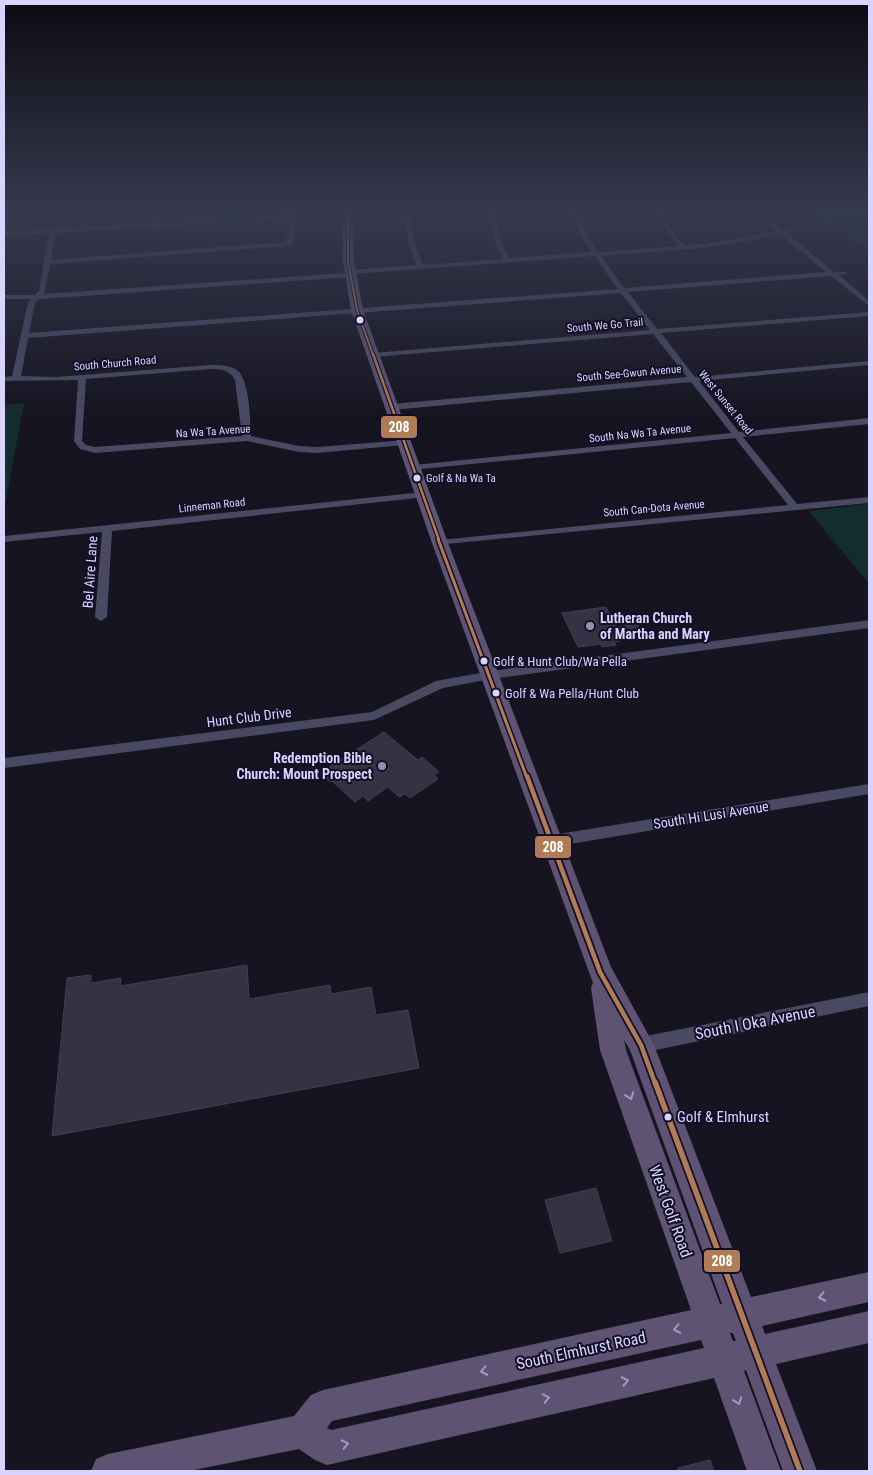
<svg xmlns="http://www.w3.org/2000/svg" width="873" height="1475" font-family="'Roboto Condensed',sans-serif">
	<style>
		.green { fill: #132c2d }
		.building { fill: #343243; stroke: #433f54 }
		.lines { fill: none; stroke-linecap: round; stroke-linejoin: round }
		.street { fill: #4a4962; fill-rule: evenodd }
		.primary { fill: #5e5373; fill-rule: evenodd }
		.bus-1-far4-casing { stroke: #130f26; stroke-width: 4 }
		.bus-1-far3-casing { stroke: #130f26; stroke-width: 5 }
		.bus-1-far2-casing { stroke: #130f26; stroke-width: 6 }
		.bus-1-far1-casing { stroke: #130f26; stroke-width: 8 }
		.bus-1-casing { stroke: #130f26; stroke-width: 9 }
		.bus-1-far4 { stroke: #b07c57; stroke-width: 2 }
		.bus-1-far3 { stroke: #b07c57; stroke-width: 2.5 }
		.bus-1-far2 { stroke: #b07c57; stroke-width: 3 }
		.bus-1-far1 { stroke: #b07c57; stroke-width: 4.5 }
		.bus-1 { stroke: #b07c57; stroke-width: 5.5 }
		.oneway { stroke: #a29ac0 }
		.bus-dot { fill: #d9d4ff; stroke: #130f26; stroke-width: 2 }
		.poi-dot { fill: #9591b1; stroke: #130f26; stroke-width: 2 }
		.labels { text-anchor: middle; stroke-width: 4; stroke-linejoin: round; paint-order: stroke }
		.far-street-label { font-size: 11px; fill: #d9d4ff; stroke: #130f26 }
		.far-bus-label { font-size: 11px; fill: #d9d4ff; stroke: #130f26; text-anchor: start }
		.bus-label { font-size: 13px; fill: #d9d4ff; stroke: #130f26; text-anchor: start }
		.street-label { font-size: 14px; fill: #d9d4ff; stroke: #130f26 }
		.poi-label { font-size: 14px; font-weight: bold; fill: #d9d4ff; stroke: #130f26; text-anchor: start }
		.near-bus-label { font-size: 15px; fill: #d9d4ff; stroke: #130f26; text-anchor: start }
		.near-street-label { font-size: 16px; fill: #d9d4ff; stroke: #130f26 }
		.line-badge { stroke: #130f26; stroke-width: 2 }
		.badge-label { font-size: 14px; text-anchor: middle; font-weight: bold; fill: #fff }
	</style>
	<rect width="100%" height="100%" fill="#161421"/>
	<g class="green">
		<polygon points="812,211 869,211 869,253"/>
		<polygon points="24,403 6,500 4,500 4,405"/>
		<polygon points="869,504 869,584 809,511"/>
	</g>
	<g class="building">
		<polygon points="606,607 616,627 637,624 644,637 614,642 616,645 602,647 601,644 578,647 562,613"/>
		<polygon points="384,732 418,760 422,757 439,772 434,775 438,779 410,798 405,794 399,797 388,787 368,801 363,796 355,802 332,781 330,782 320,773"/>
		<polygon points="247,965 249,999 330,985 331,994 371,987 376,1015 408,1010 419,1068 52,1136 67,978 91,975 91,983 121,978 120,986"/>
		<polygon points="596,1188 612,1241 560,1253 545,1200"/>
		<polygon points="710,1460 714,1471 678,1471 678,1468"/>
	</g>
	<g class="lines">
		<g class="street">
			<path d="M404,211H410L414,241L423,265L503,259L495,242L488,211H494L501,242L510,258L592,252L583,239L570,211H576L589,239L598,252L678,246L654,211H660L676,236L684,245L704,244L777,231L753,211H760L783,230H792V232L787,233L834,272H846V274L839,275L869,301V306L831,276L628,292L657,329L869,312V316L661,333L695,377L869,361V365L699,381L739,432L869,418V424L743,437L797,504L869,497V503L436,545L435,543L440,540L788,505L735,438L411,470L409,468L414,465L731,433L691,382L392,410L388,407L392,404L687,377L653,334L373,357L369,355L373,353L650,330L621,293L28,338L21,376L56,377L211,365C220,365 231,365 238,371C250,382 250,420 251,436L299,446L317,447L407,440V444L404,445L317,453L299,452L247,441L95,453L80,449L74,441L78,380L4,381V377L12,376L28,302L31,299H4V295H35L39,291L49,233L4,236V232L295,214L298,216L292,244L289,246L50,264L44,294L347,273L350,270L416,265L408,241ZM291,218L286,242L51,260L56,233ZM781,235L826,272L624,288L601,256L704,248ZM595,256L618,289L29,333L35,303L39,299L350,277L353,274ZM211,369C221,369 230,370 235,380L242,436L95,447L86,445L82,441L86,379Z"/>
			<polygon points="423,492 428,495 426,497 112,531 107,617 101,621 95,617 102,532 4,542 4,536"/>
			<polygon points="869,620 869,628 491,679 443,688 374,720 4,768 4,758 372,712 436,681 491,671"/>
			<polygon points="869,784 869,794 552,847 547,845 545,841 547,837 552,835"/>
			<polygon points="869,992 869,1006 641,1053 635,1050 633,1045 635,1040 641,1037"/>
		</g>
		<path class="primary" d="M343,211H353L354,261L363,310L448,543L611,967L654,1045L751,1297L869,1272V1302L762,1326L765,1334L869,1311V1343L776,1364L817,1471H783L746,1370L744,1371L781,1471H747L714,1378L327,1465L315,1460L299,1449L189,1471H91L96,1459L108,1454L294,1416L311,1395L323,1390L691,1310L600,1050L591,988L593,983L432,543L351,310L343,261ZM624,1040L630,1050L722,1304H720L626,1050ZM730,1333H733L736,1341H733ZM701,1340L704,1348L331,1430L327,1428L332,1421Z"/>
		<g class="bus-1-far4-casing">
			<polyline id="bus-1-far4" points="348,211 348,261 357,310 373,355"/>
		</g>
		<g class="bus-1-far3-casing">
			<polyline id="bus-1-far3" points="373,354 439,540"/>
		</g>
		<g class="bus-1-far2-casing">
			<polyline id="bus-1-far2" points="438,539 527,778"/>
		</g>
		<g class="bus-1-far1-casing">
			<polyline id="bus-1-far1" points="527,776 600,972 641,1045 655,1083"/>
		</g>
		<g class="bus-1-casing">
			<polyline id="bus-1" points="655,1082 800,1471"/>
		</g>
		<use href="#bus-1-far4" class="bus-1-far4"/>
		<use href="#bus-1-far3" class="bus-1-far3"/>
		<use href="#bus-1-far2" class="bus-1-far2"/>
		<use href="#bus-1-far1" class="bus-1-far1"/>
		<use href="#bus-1" class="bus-1"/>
	</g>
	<defs><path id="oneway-chevron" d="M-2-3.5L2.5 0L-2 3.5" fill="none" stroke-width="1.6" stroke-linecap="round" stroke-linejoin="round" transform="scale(1.25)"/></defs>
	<g class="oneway">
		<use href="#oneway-chevron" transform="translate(630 1096) rotate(70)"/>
		<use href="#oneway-chevron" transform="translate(822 1297) rotate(168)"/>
		<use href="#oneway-chevron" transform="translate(677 1329) rotate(168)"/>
		<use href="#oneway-chevron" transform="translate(484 1371) rotate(168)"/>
		<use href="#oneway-chevron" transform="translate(625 1381) rotate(-12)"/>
		<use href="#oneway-chevron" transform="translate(546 1398) rotate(-13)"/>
		<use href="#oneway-chevron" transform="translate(738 1401) rotate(70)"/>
		<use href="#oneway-chevron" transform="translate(345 1444) rotate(-13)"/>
	</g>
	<linearGradient id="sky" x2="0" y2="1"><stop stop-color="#0c0b12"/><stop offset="0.51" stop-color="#363a4e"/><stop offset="1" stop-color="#363a4e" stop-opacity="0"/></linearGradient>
	<rect width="873" height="417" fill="url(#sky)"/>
	<g class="bus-dot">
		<circle cx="360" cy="320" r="4.5"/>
		<circle cx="417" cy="478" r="4.5"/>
		<circle cx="484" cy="661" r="4.5"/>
		<circle cx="496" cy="693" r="4.5"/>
		<circle cx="668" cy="1117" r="4.5"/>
	</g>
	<g class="poi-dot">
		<circle cx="590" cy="626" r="5"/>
		<circle cx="382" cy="766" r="5"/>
	</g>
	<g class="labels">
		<g class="far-street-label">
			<text transform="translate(605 325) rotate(-5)" y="4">South We Go Trail</text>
			<text transform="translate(115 363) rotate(-5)" y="4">South Church Road</text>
			<text transform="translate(629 373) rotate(-5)" y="4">South See-Gwun Avenue</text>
			<text transform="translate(726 402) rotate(51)" y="4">West Sunset Road</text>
			<text transform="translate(213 431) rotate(-4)" y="4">Na Wa Ta Avenue</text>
			<text transform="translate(640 433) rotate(-6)" y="4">South Na Wa Ta Avenue</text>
			<text transform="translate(212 505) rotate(-6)" y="4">Linneman Road</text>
			<text transform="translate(654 508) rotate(-5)" y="4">South Can-Dota Avenue</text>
		</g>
		<g class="far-bus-label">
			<text x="426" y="482">Golf &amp; Na Wa Ta</text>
		</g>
		<g class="bus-label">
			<text x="493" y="666">Golf &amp; Hunt Club/Wa Pella</text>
			<text x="505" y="698">Golf &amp; Wa Pella/Hunt Club</text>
		</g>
		<g class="street-label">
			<text transform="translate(90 572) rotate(-86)" y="5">Bel Aire Lane</text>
			<text transform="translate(249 717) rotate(-7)" y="5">Hunt Club Drive</text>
			<text transform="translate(711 815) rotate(-9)" y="5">South Hi Lusi Avenue</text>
		</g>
		<g class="poi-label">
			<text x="600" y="623">Lutheran Church<tspan x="600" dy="16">of Martha and Mary</tspan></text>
			<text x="372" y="763" text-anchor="end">Redemption Bible<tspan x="372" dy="16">Church: Mount Prospect</tspan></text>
		</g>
		<g class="near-bus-label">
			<text x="677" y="1122">Golf &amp; Elmhurst</text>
		</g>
		<g class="near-street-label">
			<text transform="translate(755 1022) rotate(-11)" y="6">South I Oka Avenue</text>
			<text transform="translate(671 1211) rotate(70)" y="6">West Golf Road</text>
			<text transform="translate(581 1350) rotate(-12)" y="6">South Elmhurst Road</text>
		</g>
	</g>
	<g class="line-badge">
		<rect x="380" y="415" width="38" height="24" rx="5" fill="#b07c57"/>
		<rect x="534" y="835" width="38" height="24" rx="5" fill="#b07c57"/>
		<rect x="703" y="1249" width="38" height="24" rx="5" fill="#b07c57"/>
	</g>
	<g class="badge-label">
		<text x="399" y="432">208</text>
		<text x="553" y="852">208</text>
		<text x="722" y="1266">208</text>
	</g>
	<rect width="873" height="1475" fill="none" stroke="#d9d4ff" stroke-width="10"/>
</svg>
